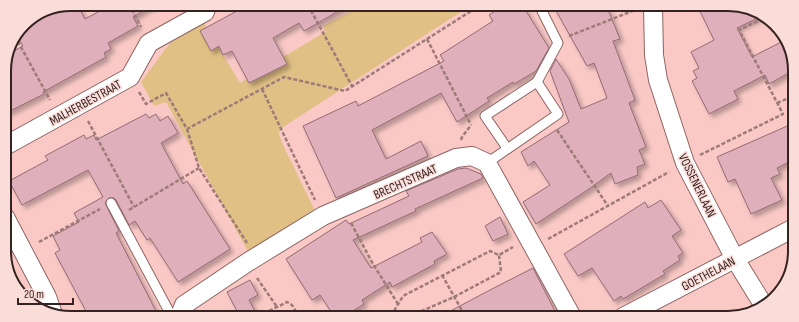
<svg xmlns="http://www.w3.org/2000/svg" width="799" height="322" font-family="'Sofia Sans Condensed',sans-serif">
	<style>
		.green { fill: #e0c085 }
		.building { fill: #dfb0bb; stroke: #936973; filter: url(#shadow) }
		.lines { fill: none; stroke-linecap: round; stroke-linejoin: round }
		.lane-casing { stroke: #8e6461; stroke-width: 11 }
		.street-casing { stroke: #8e6461; stroke-width: 20 }
		.path { stroke: #9e7b79; stroke-width: 2.5; stroke-dasharray: 4 2; stroke-linecap: butt }
		.lane { stroke: #fff; stroke-width: 9 }
		.street { stroke: #fff; stroke-width: 18 }
		.labels { text-anchor: middle; stroke-width: 3; stroke-linejoin: round; paint-order: stroke }
		.street-label { font-size: 13px; fill: #352321; stroke: #fadcd9 }
		.rim { fill: none; stroke: #352321; stroke-width: 2 }
	</style>
	<defs>
		<filter id="shadow"><feDropShadow dx="3.5" dy="3.5" stdDeviation="2" flood-color="#0004"/></filter>
	</defs>
	<rect width="100%" height="100%" fill="#fac9c6"/>
	<polygon class="green" points="361,6 470,6 280,129 279,135 283,145 318,217 252,259 166,102 154,106 141,82 170,43 204,23 240,83 325,32 323,26"/>
	<g class="building">
		<polygon points="71,4 77,4 85,19 113,4 155,4 133,17 138,26 108,43 111,49 104,53 106,57 43,92 44,94 4,114 4,66 8,54 23,46 16,34 22,27 50,12"/>
		<polygon points="248,5 349,5 304,31 299,23 273,38 287,64 249,83 232,51 223,55 219,46 211,51 200,31"/>
		<polygon points="503,6 523,6 549,48 536,71 514,84 513,82 487,98 489,101 457,122 441,93 372,130 386,159 421,141 428,156 336,198 303,126 356,101 358,106 444,61 440,55 493,21 489,15"/>
		<polygon points="554,7 607,7 620,39 613,41 635,100 629,103 646,147 639,150 645,164 637,167 638,175 615,184 611,173 589,189 536,224 523,202 550,185 534,161 528,166 521,152 569,122 550,71 556,59 569,79 581,109 607,98 594,63 587,66"/>
		<polygon points="698,7 750,8 762,16 737,28 752,57 785,40 794,62 794,70 769,84 765,75 734,91 738,99 709,114 692,81 697,78 693,71 699,68 691,52 714,40"/>
		<polygon points="146,114 149,118 156,114 160,121 168,116 178,133 161,143 183,184 187,181 230,249 178,282 150,238 147,240 135,221 129,225 116,200 114,198 109,198 105,203 119,231 116,233 158,315 88,315 55,253 60,250 53,236 79,222 74,213 103,197 88,170 22,205 9,181 48,160 45,156 84,135 86,139 94,135 96,140"/>
		<polygon points="794,123 793,160 777,168 780,174 771,178 782,200 751,214 735,179 728,182 717,157"/>
		<polygon points="466,168 481,174 483,178 415,209 416,211 353,240 371,268 422,242 420,238 432,232 447,254 434,261 435,264 392,287 390,282 362,300 364,304 345,316 334,316 320,295 312,300 286,259 346,220 349,224 409,196 406,191 458,169"/>
		<polygon points="661,200 681,230 672,236 683,253 678,256 680,260 663,271 665,274 623,299 621,296 614,301 592,268 578,276 564,254 645,202 648,208"/>
		<polygon points="500,217 508,234 493,241 485,226"/>
		<polygon points="533,268 558,317 441,316 490,290"/>
		<polygon points="250,280 258,295 249,300 257,315 239,315 227,292"/>
	</g>
	<g class="lines">
		<g class="lane-casing">
			<g id="lane">
				<polyline points="537,82 558,43 540,7"/>
				<polyline points="487,163 558,114 537,82 485,116 507,148"/>
				<polyline points="111,203 171,315"/>
			</g>
		</g>
		<g class="street-casing">
			<g id="street">
				<polyline points="653,7 654,55 658,80 685,163 735,259 764,306"/>
				<polyline points="5,146 130,77 149,43 205,12 207,5"/>
				<polyline points="5,217 47,297 53,314"/>
				<polyline points="180,315 184,305 248,262 323,216 456,158 472,156 487,163 572,317"/>
				<polyline points="623,317 792,229"/>
			</g>
		</g>
		<g class="path">
			<polyline points="129,4 141,27"/>
			<polyline points="308,5 352,86"/>
			<polyline points="15,36 50,100"/>
			<polyline points="569,36 635,10"/>
			<polyline points="427,39 471,125"/>
			<polyline points="262,89 315,200"/>
			<polyline points="139,92 146,104 166,93 187,129 284,77 345,91 479,6"/>
			<polyline points="777,103 794,96"/>
			<polyline points="88,121 134,207"/>
			<polyline points="187,129 199,168 247,243"/>
			<polyline points="557,130 608,206"/>
			<polyline points="461,140 462,137 471,125"/>
			<polyline points="700,155 783,114 739,30 764,18"/>
			<polyline points="129,210 199,168"/>
			<polyline points="351,223 373,264 398,304"/>
			<polyline points="548,239 669,172"/>
			<polyline points="39,242 100,209"/>
			<polyline points="442,275 465,316"/>
			<polyline points="257,278 277,307"/>
			<polyline points="272,316 269,311 287,302 292,305 299,316"/>
			<polyline points="391,316 403,296 490,251 499,255 513,247"/>
			<polyline points="410,316 454,297 501,272 499,255"/>
		</g>
		<use href="#lane" class="lane"/>
		<use href="#street" class="street"/>
	</g>
	<g class="labels">
		<g class="street-label">
			<text transform="translate(85 102) rotate(-29)" y="5">MALHERBESTRAAT</text>
			<text transform="translate(405 181) rotate(-24)" y="5">BRECHTSTRAAT</text>
			<text transform="translate(698 185) rotate(64)" y="5">VOSSENERLAAN</text>
			<text transform="translate(708 273) rotate(-28)" y="5">GOETHELAAN</text>
		</g>
	</g>
	<path d="M0 0H799V322H0ZM71 11H728A60 60 0 0 1 788 71V251A60 60 0 0 1 728 311H71A60 60 0 0 1 11 251V71A60 60 0 0 1 71 11Z" fill="#fadcd9" fill-rule="evenodd"/>
	<path class="rim" d="M71 11H728A60 60 0 0 1 788 71V251A60 60 0 0 1 728 311H71A60 60 0 0 1 11 251V71A60 60 0 0 1 71 11Z"/>
	<path d="M18 298v6h55v-6" fill="none" stroke="#352321" stroke-width="2"/>
	<text x="24" y="298" font-size="12" fill="#352321" stroke="#fadcd9" stroke-width="3" paint-order="stroke">20 m</text>
</svg>
